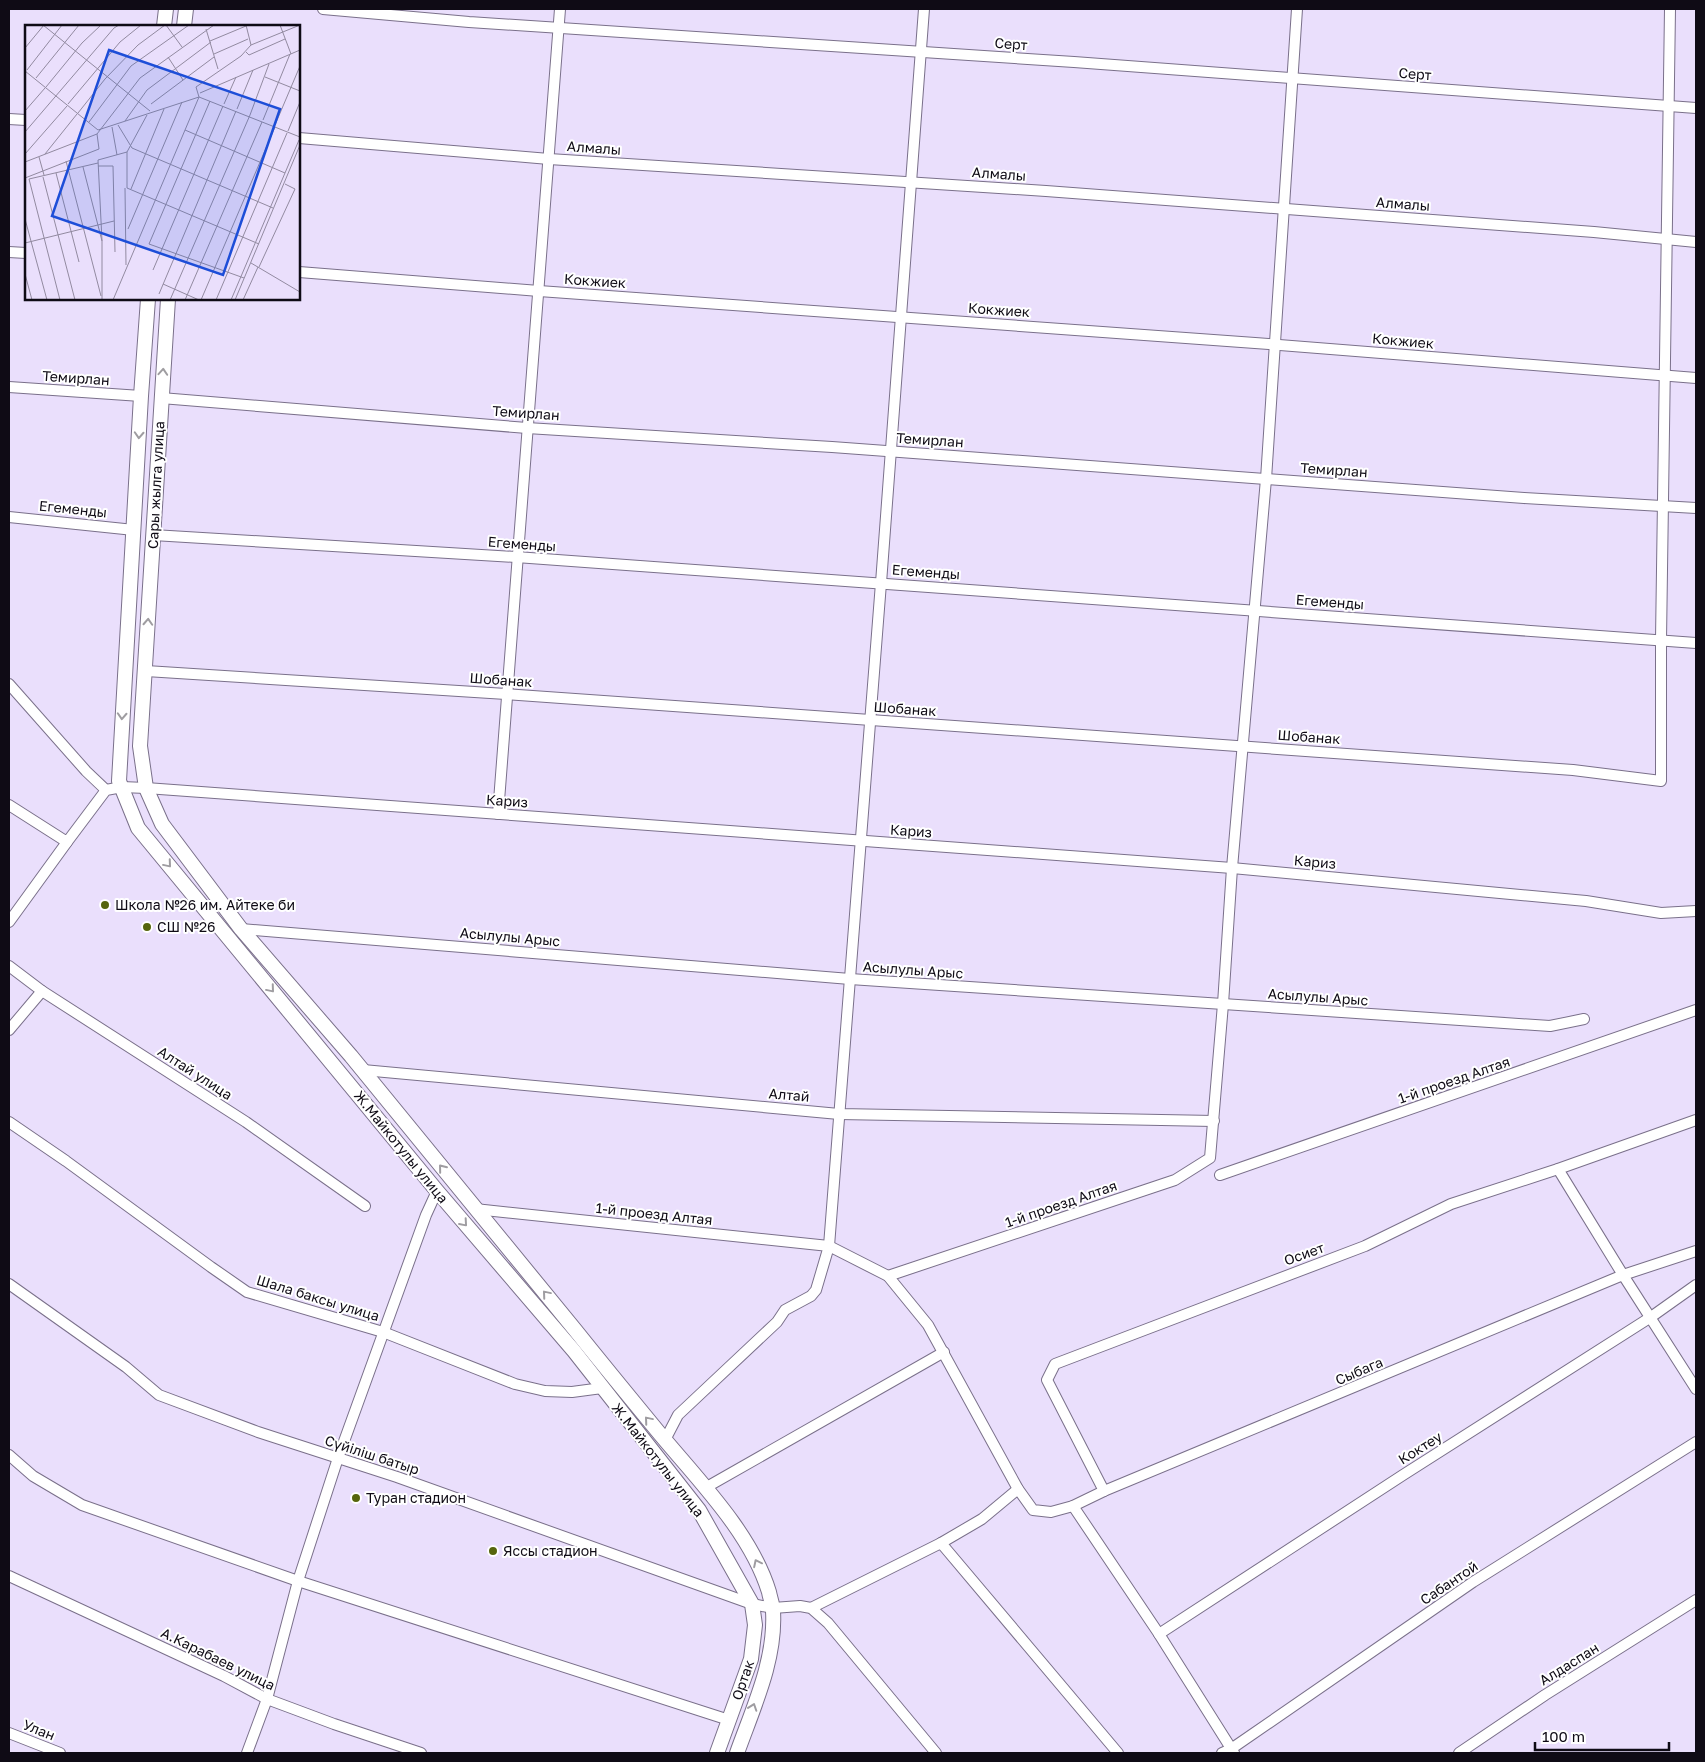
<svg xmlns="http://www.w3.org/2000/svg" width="1705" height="1762" font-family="'Golos Text',sans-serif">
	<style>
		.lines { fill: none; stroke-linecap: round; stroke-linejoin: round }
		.street-casing { stroke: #7a708a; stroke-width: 12 }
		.secondary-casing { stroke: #7a708a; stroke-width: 16 }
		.street { stroke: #fff; stroke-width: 10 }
		.secondary { stroke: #fff; stroke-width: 14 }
		.oneway { stroke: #9f9da1 }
		.poi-dot { fill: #56650c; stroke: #fff; stroke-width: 2 }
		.labels { text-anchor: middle; stroke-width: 4; stroke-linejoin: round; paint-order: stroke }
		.street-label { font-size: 14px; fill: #0f0b15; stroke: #fff }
		.poi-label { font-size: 14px; fill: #0f0b15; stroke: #fff; text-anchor: start }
		.inset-road { fill: none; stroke: #928aa0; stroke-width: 1 }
		.view { fill: #1d4ed8; fill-opacity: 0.15; stroke: #1d4ed8; stroke-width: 2.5 }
		.inset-edge { fill: none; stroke: #0f0b15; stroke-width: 2.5 }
	</style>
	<rect width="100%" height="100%" fill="#eadffc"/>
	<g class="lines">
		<g class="street-casing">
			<g id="street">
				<polyline points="323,9 469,22 1074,62 1696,108"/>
				<polyline points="9,119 26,120"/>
				<polyline points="299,138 549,159 1046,191 1594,232 1696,242"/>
				<polyline points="9,252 26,253"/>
				<polyline points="299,272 539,291 1255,343 1696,378"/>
				<polyline points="9,387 141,396"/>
				<polyline points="161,398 527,428 832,447 1524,498 1696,508"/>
				<polyline points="9,517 134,530"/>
				<polyline points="153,535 516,557 1696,643"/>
				<polyline points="146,671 506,694 1573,770 1661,781 1661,640 1670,9"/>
				<polyline points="9,684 86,771 106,790"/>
				<polyline points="9,805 67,842 106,790 122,787 146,788 1232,868 1586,901 1661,913 1696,911"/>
				<path d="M498,814C517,546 541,277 560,9"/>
				<polyline points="9,922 67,842"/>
				<polyline points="241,929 850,979 1550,1026 1584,1019"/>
				<polyline points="9,966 42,991 246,1122 365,1206"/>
				<polyline points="9,1030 42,991"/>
				<polyline points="363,1070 839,1114 1214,1121"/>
				<polyline points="9,1122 66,1161 211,1267 247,1292 383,1332 515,1384 545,1391 572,1392 602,1388"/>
				<polyline points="1558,1169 1623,1275 1696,1389"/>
				<polyline points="1220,1175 1696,1010"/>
				<polyline points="475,1209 829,1246 888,1276 928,1325 1018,1489 1033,1510 1051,1512 1073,1506 1104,1491 1623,1275 1696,1251"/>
				<polyline points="888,1276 1175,1180 1210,1158 1223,1004 1232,868 1266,479 1297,9"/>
				<polyline points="9,1284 126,1367 159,1395 258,1432 397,1477 752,1604 773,1608 800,1606 811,1608 828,1623 936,1753"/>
				<polyline points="665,1440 678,1415 777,1322 785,1310 811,1296 816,1290 829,1246 881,583 924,9"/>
				<polyline points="9,1455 33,1476 82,1505 298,1581 729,1720"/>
				<polyline points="705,1488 944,1352"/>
				<polyline points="1104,1491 1047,1380 1055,1364 1365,1246 1451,1204 1558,1169 1696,1120"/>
				<polyline points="1073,1506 1159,1634 1234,1753"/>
				<polyline points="941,1543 982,1519 1018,1489"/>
				<polyline points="9,1576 224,1676 267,1699 334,1724 421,1753"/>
				<polyline points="811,1608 941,1543 1118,1753"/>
				<polyline points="1159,1634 1403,1475 1651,1317 1696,1285"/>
				<polyline points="9,1733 60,1753"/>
				<polyline points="247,1753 267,1699 298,1581 338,1458 426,1215 437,1191"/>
				<polyline points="1222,1753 1231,1749 1473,1582 1696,1442"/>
				<polyline points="1459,1753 1545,1695 1696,1600"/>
			</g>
		</g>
		<g class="secondary-casing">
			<g id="secondary">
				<polyline points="164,26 166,9"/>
				<polyline points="184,26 186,9"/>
				<polyline points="148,299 141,396 119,781 138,828 437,1191 574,1351 699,1510 752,1604 755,1625 751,1659 717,1753"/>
				<path d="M168,299L140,746L146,788L162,824L241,929L351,1056L576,1331C604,1366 632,1400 660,1434C699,1481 751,1533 769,1592C770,1598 773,1605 773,1611C776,1660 753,1708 737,1753"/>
			</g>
		</g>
		<use href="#street" class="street"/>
		<use href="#secondary" class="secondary"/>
	</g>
	<defs><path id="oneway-chevron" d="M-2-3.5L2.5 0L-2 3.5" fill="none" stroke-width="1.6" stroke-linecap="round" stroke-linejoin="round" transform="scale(1.25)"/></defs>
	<g class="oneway">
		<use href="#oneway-chevron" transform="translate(163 372) rotate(-86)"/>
		<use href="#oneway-chevron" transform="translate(139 435) rotate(93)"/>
		<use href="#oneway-chevron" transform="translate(148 622) rotate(-87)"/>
		<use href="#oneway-chevron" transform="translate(122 716) rotate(93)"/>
		<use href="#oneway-chevron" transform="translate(168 864) rotate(50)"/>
		<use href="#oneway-chevron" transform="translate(271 989) rotate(50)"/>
		<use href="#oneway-chevron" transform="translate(442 1168) rotate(-129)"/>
		<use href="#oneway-chevron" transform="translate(464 1223) rotate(49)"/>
		<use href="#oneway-chevron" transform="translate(546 1294) rotate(-130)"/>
		<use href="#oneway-chevron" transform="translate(648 1420) rotate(-130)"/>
		<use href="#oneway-chevron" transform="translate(757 1563) rotate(-116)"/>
		<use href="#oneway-chevron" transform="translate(753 1707) rotate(-71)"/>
	</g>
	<g class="poi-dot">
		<circle cx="105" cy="905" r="5"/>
		<circle cx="147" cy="927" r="5"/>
		<circle cx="356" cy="1498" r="5"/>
		<circle cx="493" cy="1551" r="5"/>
	</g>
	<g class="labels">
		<g class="street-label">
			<text transform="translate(1011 44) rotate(4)" y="5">Серт</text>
			<text transform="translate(1415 74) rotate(4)" y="5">Серт</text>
			<text transform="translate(594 148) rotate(4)" y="5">Алмалы</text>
			<text transform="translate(999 174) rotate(4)" y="5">Алмалы</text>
			<text transform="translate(1403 204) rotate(4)" y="5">Алмалы</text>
			<text transform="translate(595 281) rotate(4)" y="5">Кокжиек</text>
			<text transform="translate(999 310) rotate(4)" y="5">Кокжиек</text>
			<text transform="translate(1403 341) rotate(5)" y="5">Кокжиек</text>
			<text transform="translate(76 378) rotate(4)" y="5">Темирлан</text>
			<text transform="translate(526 413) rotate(4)" y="5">Темирлан</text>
			<text transform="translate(930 440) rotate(4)" y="5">Темирлан</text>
			<text transform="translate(1334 470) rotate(4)" y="5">Темирлан</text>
			<text transform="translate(156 485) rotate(-87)" y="5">Сары жылга улица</text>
			<text transform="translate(73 509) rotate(6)" y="5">Егеменды</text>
			<text transform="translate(522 544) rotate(4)" y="5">Егеменды</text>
			<text transform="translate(926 572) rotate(4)" y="5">Егеменды</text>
			<text transform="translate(1330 602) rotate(4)" y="5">Егеменды</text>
			<text transform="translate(501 680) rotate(4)" y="5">Шобанак</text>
			<text transform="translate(905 709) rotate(4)" y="5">Шобанак</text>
			<text transform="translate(1309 737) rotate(4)" y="5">Шобанак</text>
			<text transform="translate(507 801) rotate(4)" y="5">Кариз</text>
			<text transform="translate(911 831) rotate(4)" y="5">Кариз</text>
			<text transform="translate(1315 862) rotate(5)" y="5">Кариз</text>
			<text transform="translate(510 937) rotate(5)" y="5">Асылулы Арыс</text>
			<text transform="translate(913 970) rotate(4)" y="5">Асылулы Арыс</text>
			<text transform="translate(1318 997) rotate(4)" y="5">Асылулы Арыс</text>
			<text transform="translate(195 1073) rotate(33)" y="5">Алтай улица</text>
			<text transform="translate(1454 1080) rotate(-19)" y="5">1-й проезд Алтая</text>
			<text transform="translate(789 1095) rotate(5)" y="5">Алтай</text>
			<text transform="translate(401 1147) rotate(51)" y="5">Ж.Майкотулы улица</text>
			<text transform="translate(1061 1204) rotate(-19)" y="5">1-й проезд Алтая</text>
			<text transform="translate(654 1214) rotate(6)" y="5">1-й проезд Алтая</text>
			<text transform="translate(1304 1254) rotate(-20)" y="5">Осиет</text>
			<text transform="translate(318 1298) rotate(17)" y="5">Шала баксы улица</text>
			<text transform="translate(1359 1371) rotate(-23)" y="5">Сыбага</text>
			<text transform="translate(1420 1448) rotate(-32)" y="5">Коктеу</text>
			<text transform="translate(372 1455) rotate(18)" y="5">Сүйіліш батыр</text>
			<text transform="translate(658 1460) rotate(52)" y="5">Ж.Майкотулы улица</text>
			<text transform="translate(1449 1583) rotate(-34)" y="5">Сабантой</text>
			<text transform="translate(218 1659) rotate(26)" y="5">А.Карабаев улица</text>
			<text transform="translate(1569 1664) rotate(-32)" y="5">Алдаспан</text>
			<text transform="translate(743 1680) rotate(-71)" y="5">Ортак</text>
			<text transform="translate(39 1730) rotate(22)" y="5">Улан</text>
		</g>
		<g class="poi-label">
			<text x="115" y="910">Школа №26 им. Айтеке би</text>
			<text x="157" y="932">СШ №26</text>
			<text x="366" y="1503">Туран стадион</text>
			<text x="503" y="1556">Яссы стадион</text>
		</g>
	</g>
	<g transform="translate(25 25)">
		<rect width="275" height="275" fill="#eadffc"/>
		<path class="inset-road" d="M18,0L125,86M141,0L157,22M221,0L226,20M255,0L266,29M181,4L193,44M185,16L221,1M0,23L19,0M221,27L224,30L260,14M189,29L223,14M143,32L158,55M2,45L37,0M0,46L73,105L174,72L275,112M240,52L275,66M11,53L54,0M21,62L57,18L76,0M175,68L275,25M185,76L124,219L219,253M43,79L95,17L116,0M126,79L189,32M199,79L211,52M212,84L228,45M0,86L20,63M53,88L80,54L113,20L140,0M238,95L265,29M100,96L122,65L186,17M64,97L106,41L164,0M93,100L107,123L248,183M250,100L275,41M87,102L92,130M160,105L260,148M263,106L275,77M0,107L89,3L94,0M102,127V163L234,219M0,129L42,81M20,129L52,89M14,132L19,150M41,136L76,271M0,137L72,109L115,53L189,0M73,141H88L90,227M58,142L77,216V275M31,148L54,237M18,152L50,275M0,153L74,124L72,109M4,154L35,275M4,154L73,138M100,163L101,240M106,164L139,84M0,194L22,275M103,204L157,77M77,216L73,135L102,127L122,90M0,218L89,196M226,238L275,267M234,242L270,164L260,159M128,245L198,81M0,249L7,275M138,259L174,275M134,269L211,86M88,275L174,72L171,62L216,31L226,20L275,0M145,275L225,90L244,39M160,275L237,97M176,275L250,102M191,275L262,108M206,275L274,115M210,275L275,120M218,275L233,242"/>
		<path class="view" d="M84,25L255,84L198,250L27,191Z"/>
		<rect width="275" height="275" class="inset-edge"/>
	</g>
	<rect width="1705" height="1762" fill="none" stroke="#0f0b15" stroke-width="20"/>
	<path d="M1535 1742v8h134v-8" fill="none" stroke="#0f0b15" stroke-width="2.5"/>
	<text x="1542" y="1742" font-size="15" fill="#0f0b15" stroke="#ffffff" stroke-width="4" paint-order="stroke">100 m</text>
</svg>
